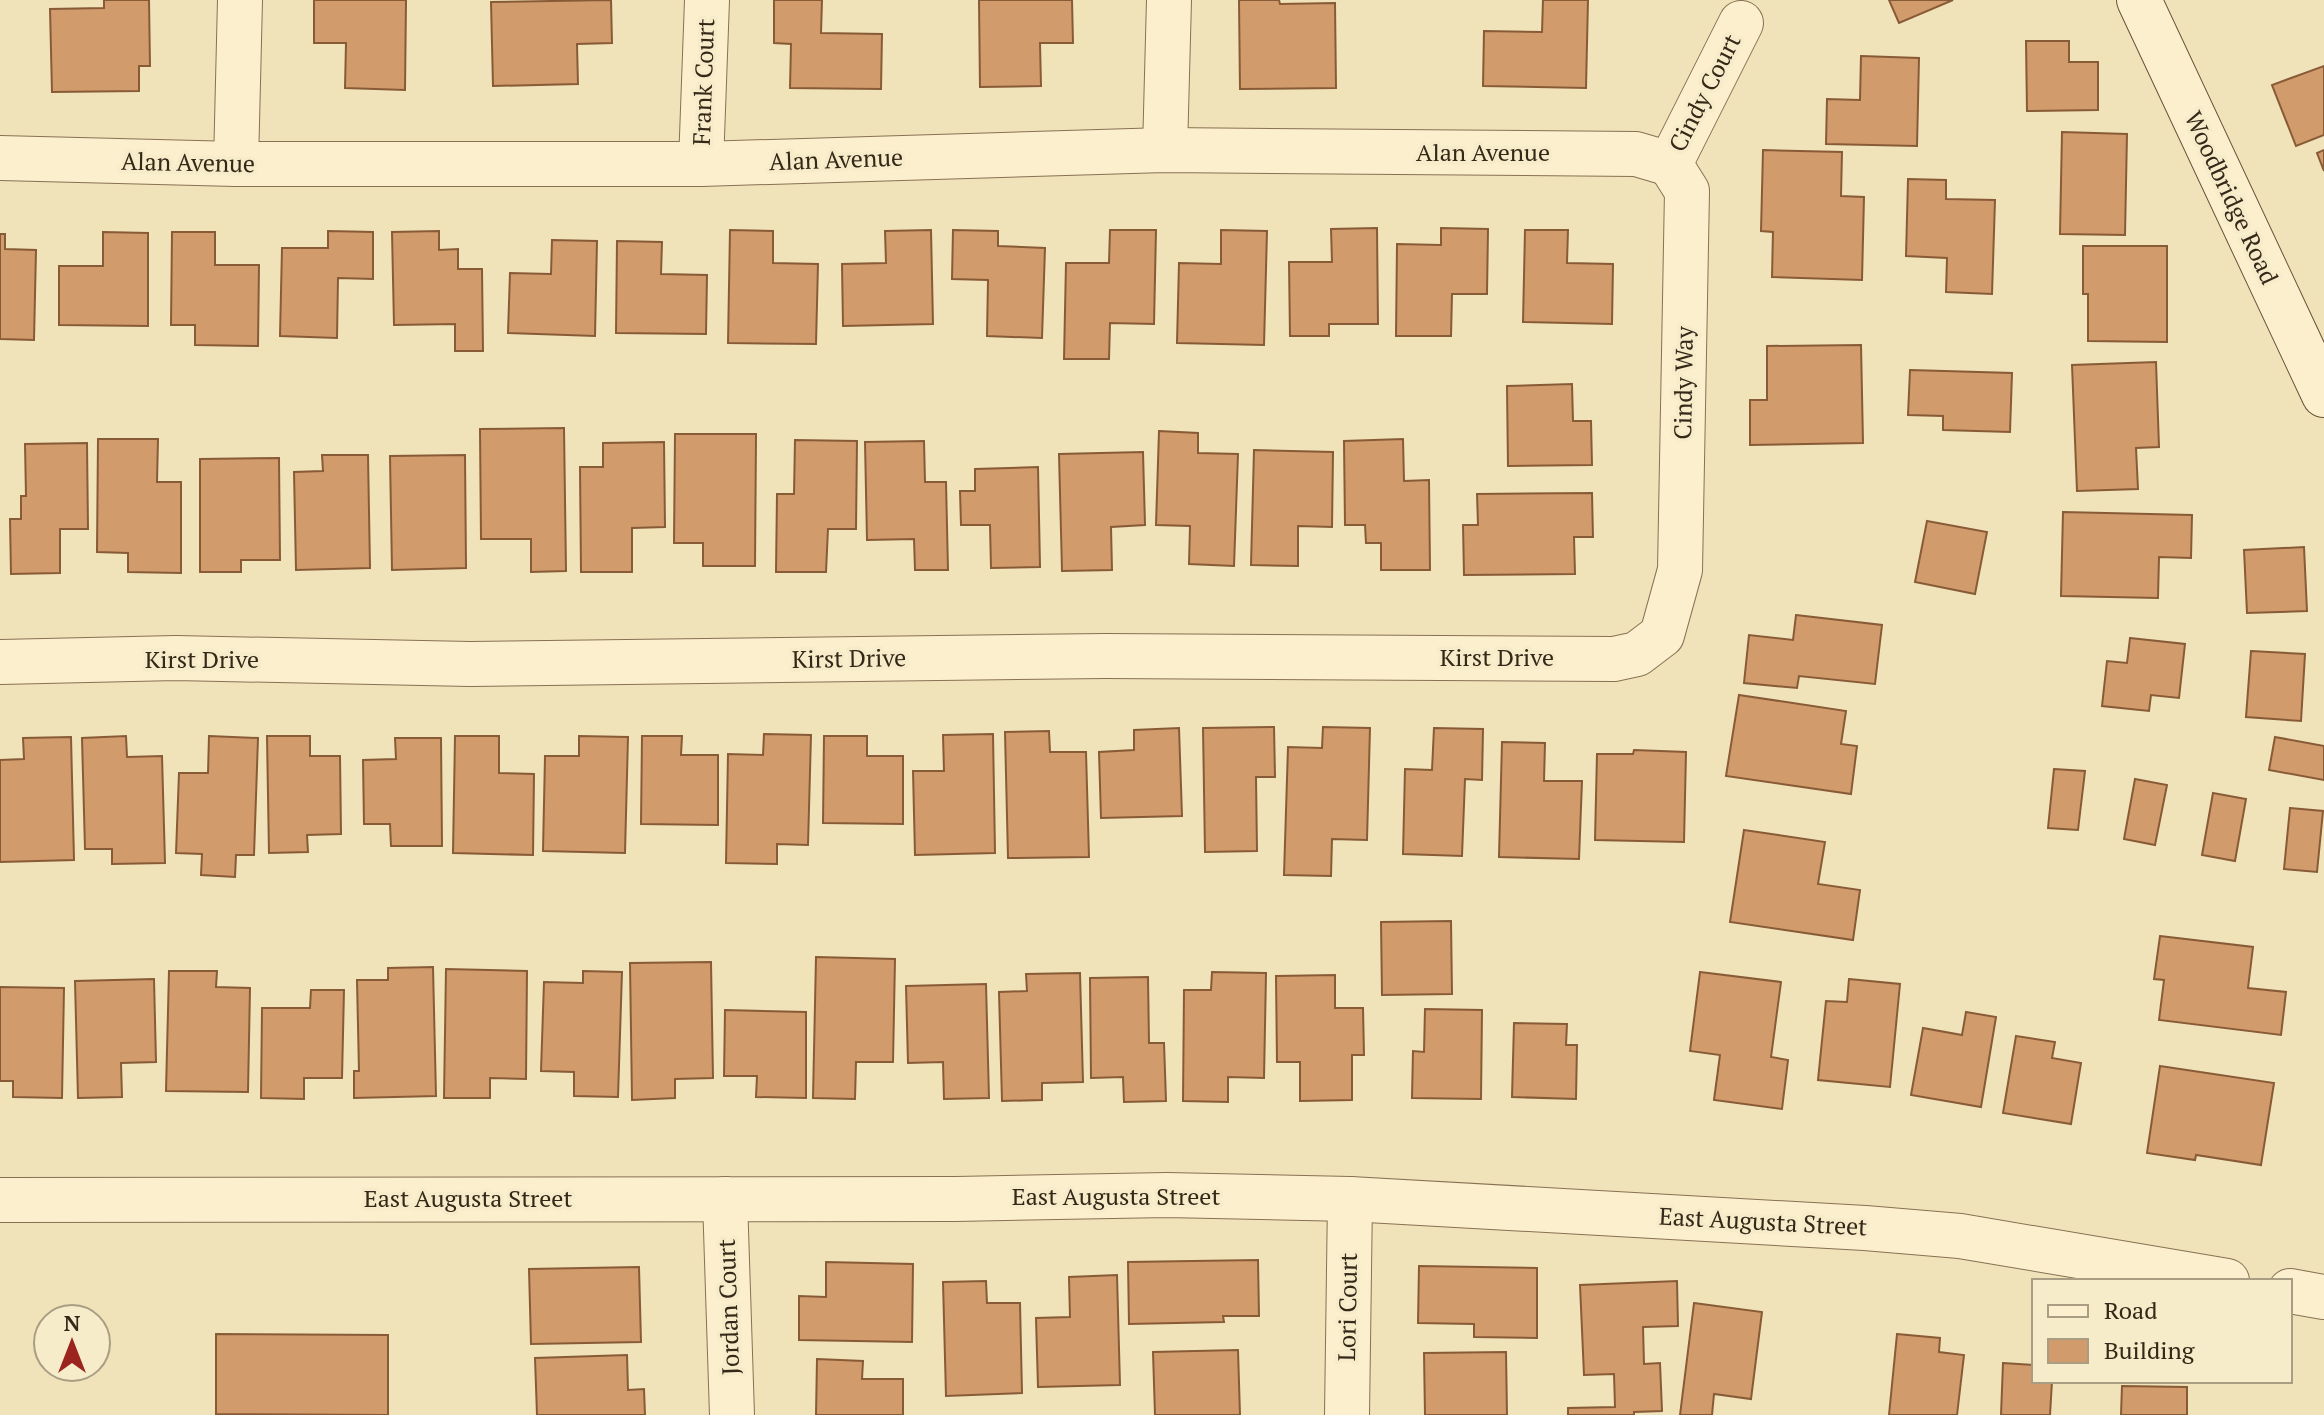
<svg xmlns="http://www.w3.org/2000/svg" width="2324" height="1415" font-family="'PT Serif',serif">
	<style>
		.building { fill: #d29b6c; stroke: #885b37; stroke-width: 2 }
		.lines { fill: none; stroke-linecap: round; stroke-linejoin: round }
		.street-casing { stroke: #887153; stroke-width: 46 }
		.secondary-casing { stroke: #695237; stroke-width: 46 }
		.street { stroke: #fbefcd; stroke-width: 44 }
		.secondary { stroke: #fbefcd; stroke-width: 44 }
		.labels { text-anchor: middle; stroke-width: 7; stroke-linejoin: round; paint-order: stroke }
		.street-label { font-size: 24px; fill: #352819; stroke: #f7ecc9 }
	</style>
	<rect width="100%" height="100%" fill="#f0e2b9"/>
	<g class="building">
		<polygon points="104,0 149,0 150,66 139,66 139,91 52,92 50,9 104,8"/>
		<polygon points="314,0 406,0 405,90 345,88 346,43 314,43"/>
		<polygon points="611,0 612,43 577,44 578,84 493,86 491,2"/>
		<polygon points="774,0 822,0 821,33 882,34 881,89 790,88 791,44 774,43"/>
		<polygon points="979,0 1072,0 1073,43 1040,43 1041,86 980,87"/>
		<polygon points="1239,0 1279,0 1280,4 1335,3 1336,88 1240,89"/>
		<polygon points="1543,0 1588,0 1586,88 1483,86 1484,31 1542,32"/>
		<polygon points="1889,0 1953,0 1899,23"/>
		<polygon points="2026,41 2069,41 2069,62 2098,62 2098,110 2027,111"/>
		<polygon points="1861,56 1919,58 1917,146 1826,144 1827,99 1860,100"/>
		<polygon points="2324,66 2324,135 2296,146 2272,85"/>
		<polygon points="2062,132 2127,134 2125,235 2060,234"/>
		<polygon points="1763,150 1842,152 1841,196 1864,197 1862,280 1772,277 1773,232 1761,231"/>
		<polygon points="2324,150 2324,171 2317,153"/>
		<polygon points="1908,179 1946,180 1946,199 1995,200 1992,294 1946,292 1947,258 1906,256"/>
		<polygon points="1377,228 1378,324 1329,324 1329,336 1290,336 1289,262 1332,262 1331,229"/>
		<polygon points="1441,228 1488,229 1487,294 1452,294 1451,336 1396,336 1397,244 1441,245"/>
		<polygon points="730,230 773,231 773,263 818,264 816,344 728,343"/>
		<polygon points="931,230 933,324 843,326 842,264 886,263 885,231"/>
		<polygon points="953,230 998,231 998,246 1045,248 1042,338 987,336 988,280 952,279"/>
		<polygon points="1110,230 1156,230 1154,324 1110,323 1109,359 1064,359 1066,263 1109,263"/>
		<polygon points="1221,230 1267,231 1264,345 1177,343 1179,263 1221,264"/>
		<polygon points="1525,230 1568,230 1567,263 1613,264 1612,324 1523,322"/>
		<polygon points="328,231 373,232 373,279 338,278 337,338 280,336 282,248 328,248"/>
		<polygon points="439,231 439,250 458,249 458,269 482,269 483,351 455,351 455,324 394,325 392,232"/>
		<polygon points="103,232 148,233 148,326 59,325 59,266 103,266"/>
		<polygon points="172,232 215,232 215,265 259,265 258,346 195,345 195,325 171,325"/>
		<polygon points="0,234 5,234 5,249 36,250 34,340 0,339"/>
		<polygon points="552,240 597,241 595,336 508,333 510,273 551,274"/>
		<polygon points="617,241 662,242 661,274 707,275 706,334 616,333"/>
		<polygon points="2083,246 2167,246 2167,342 2088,341 2088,294 2083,294"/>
		<polygon points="1861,345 1863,443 1750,445 1750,400 1767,400 1767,346"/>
		<polygon points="2156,362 2159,447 2136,448 2138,489 2077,491 2072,365"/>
		<polygon points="1910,370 2012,373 2010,432 1943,430 1943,416 1908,415"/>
		<polygon points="1572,384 1573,421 1591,421 1592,465 1508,466 1507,386"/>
		<polygon points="564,428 566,571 531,572 531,539 481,539 480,429"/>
		<polygon points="1159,431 1198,433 1198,453 1238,454 1234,566 1189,564 1190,526 1156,525"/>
		<polygon points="675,434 756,434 755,566 703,566 703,543 674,543"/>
		<polygon points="98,439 158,439 157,482 181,482 181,573 128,572 128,553 97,552"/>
		<polygon points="1403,439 1404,481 1429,480 1430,570 1381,570 1381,543 1366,543 1365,525 1345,525 1344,441"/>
		<polygon points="795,440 857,441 856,529 828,529 826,572 776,572 777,494 794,494"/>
		<polygon points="924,441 925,482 946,482 948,570 915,570 914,539 867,540 865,442"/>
		<polygon points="664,442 665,527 632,528 632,572 581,572 580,467 603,467 603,443"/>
		<polygon points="87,443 88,529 60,529 60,573 11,574 10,519 21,519 21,496 26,496 25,444"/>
		<polygon points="1254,450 1333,452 1332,527 1298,526 1298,566 1251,565"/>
		<polygon points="1143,452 1145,525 1111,527 1112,570 1062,571 1059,454"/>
		<polygon points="322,455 368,455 370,568 296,570 294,472 323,471"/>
		<polygon points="465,455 466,568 392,570 390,456"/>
		<polygon points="279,458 280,560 241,560 241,572 200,572 200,459"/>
		<polygon points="1038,467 1040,567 991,568 990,525 961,525 960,491 975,491 975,469"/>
		<polygon points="1592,493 1593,537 1574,537 1575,574 1464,575 1463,525 1478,525 1477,494"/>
		<polygon points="2063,512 2192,515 2191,558 2159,557 2158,598 2061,596"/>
		<polygon points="1927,521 1987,532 1975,594 1915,582"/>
		<polygon points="2304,547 2307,611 2247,613 2244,550"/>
		<polygon points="1796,615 1882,625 1875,684 1799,676 1797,688 1744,683 1749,635 1793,640"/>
		<polygon points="2130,638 2185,644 2179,698 2151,695 2149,711 2102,706 2107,661 2127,663"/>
		<polygon points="2251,651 2305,654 2301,721 2246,717"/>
		<polygon points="1739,695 1846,711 1841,744 1857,746 1851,794 1726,776"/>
		<polygon points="1274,727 1275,777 1256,777 1257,851 1205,852 1203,728"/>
		<polygon points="1323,727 1370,728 1367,840 1332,839 1331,876 1284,875 1288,747 1322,748"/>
		<polygon points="1179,728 1182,816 1101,818 1099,752 1134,750 1134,730"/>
		<polygon points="1434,728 1483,729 1482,780 1465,779 1462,856 1403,854 1405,769 1432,770"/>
		<polygon points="1049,731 1050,752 1086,752 1089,857 1008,858 1005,732"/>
		<polygon points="764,734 811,735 808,845 777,844 777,864 726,863 728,754 763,755"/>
		<polygon points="993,734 995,853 915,855 913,771 944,771 943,735"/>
		<polygon points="126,736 127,757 162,756 165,863 112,864 112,849 85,849 82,738"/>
		<polygon points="209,736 258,738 254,855 236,855 235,877 201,875 202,854 176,853 179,773 208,773"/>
		<polygon points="267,736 310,736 310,756 340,756 341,834 307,835 308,852 269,853"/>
		<polygon points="455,736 499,736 499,773 534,774 533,855 453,853"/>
		<polygon points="579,736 628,737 625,853 543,851 545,756 579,756"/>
		<polygon points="642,736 682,736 681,755 718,755 718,825 641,824"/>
		<polygon points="824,736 867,736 867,756 903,756 903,824 823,823"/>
		<polygon points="71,737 74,860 0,862 0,760 24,759 23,738"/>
		<polygon points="2275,737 2324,746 2324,780 2269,770"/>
		<polygon points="395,738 441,738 442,846 391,846 390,824 364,824 363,760 396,759"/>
		<polygon points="1502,742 1545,743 1544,781 1582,781 1579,859 1499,857"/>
		<polygon points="1634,750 1686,752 1684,842 1595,840 1597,754 1633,754"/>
		<polygon points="2054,769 2085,771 2078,830 2048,828"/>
		<polygon points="2135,779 2167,785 2155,845 2124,839"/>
		<polygon points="2213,793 2246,799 2235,861 2202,855"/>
		<polygon points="2290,808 2323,811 2317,872 2284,869"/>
		<polygon points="1744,830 1825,842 1818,884 1860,890 1853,940 1730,922"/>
		<polygon points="1451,921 1452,994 1382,995 1381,922"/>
		<polygon points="2160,936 2253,947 2248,988 2286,992 2281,1035 2159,1020 2164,980 2154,979"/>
		<polygon points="816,957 895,959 893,1062 856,1062 855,1099 813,1098"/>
		<polygon points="711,962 713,1078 675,1079 675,1098 632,1100 630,963"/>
		<polygon points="433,967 436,1096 354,1098 354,1071 359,1071 357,980 388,980 388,968"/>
		<polygon points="446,969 527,971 526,1079 490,1078 490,1098 444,1098"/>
		<polygon points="169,971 217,971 216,987 250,988 248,1092 166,1091"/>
		<polygon points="583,971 622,972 618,1097 574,1096 574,1072 541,1071 544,982 583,983"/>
		<polygon points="1212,972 1266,973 1264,1078 1228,1077 1228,1102 1183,1101 1184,990 1211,990"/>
		<polygon points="1700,972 1781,982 1771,1057 1788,1060 1782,1109 1714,1100 1720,1055 1690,1051"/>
		<polygon points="1080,973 1083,1082 1042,1083 1042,1100 1002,1101 999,992 1027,991 1026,974"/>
		<polygon points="1335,975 1335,1008 1363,1008 1364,1055 1352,1055 1352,1100 1300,1101 1300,1062 1277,1062 1276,976"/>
		<polygon points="1148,977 1149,1043 1164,1043 1166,1101 1124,1102 1123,1077 1091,1078 1090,978"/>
		<polygon points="154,979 156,1062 121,1063 122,1097 78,1098 75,981"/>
		<polygon points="1849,979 1900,984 1890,1087 1818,1080 1826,1001 1847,1002"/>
		<polygon points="986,984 989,1098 944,1099 943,1062 908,1063 906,986"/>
		<polygon points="0,987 64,988 62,1098 13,1097 13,1081 0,1081"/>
		<polygon points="311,990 344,990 342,1078 304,1078 304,1099 261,1098 262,1008 310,1008"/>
		<polygon points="1425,1009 1482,1010 1481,1099 1412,1098 1413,1051 1424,1052"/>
		<polygon points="725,1010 806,1012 806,1098 756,1097 757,1076 724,1076"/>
		<polygon points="1966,1012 1996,1017 1981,1107 1911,1095 1923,1028 1962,1035"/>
		<polygon points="1514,1023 1567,1024 1566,1045 1577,1045 1576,1099 1512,1097"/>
		<polygon points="2016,1036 2055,1042 2052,1058 2081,1063 2071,1124 2003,1113"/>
		<polygon points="2160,1066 2274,1083 2261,1165 2196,1155 2195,1160 2147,1153"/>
		<polygon points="1258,1260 1259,1316 1223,1316 1224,1322 1129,1324 1128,1262"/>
		<polygon points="826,1262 913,1264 912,1342 799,1340 799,1296 826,1297"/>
		<polygon points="1419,1266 1537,1268 1537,1338 1474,1337 1474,1324 1418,1323"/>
		<polygon points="639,1267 641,1342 531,1344 529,1269"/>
		<polygon points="1117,1275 1120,1385 1038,1387 1036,1318 1070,1317 1069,1277"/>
		<polygon points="986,1281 987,1303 1020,1303 1022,1393 946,1396 943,1282"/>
		<polygon points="1677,1281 1678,1326 1643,1327 1644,1364 1660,1363 1662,1411 1634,1412 1634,1415 1568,1415 1568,1408 1615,1407 1614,1374 1584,1375 1580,1285"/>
		<polygon points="1694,1303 1762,1312 1751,1399 1714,1394 1712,1415 1680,1415"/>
		<polygon points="216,1334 388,1335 388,1415 216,1414"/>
		<polygon points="1897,1334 1940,1338 1939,1352 1964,1355 1957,1415 1889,1415"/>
		<polygon points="1238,1350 1240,1415 1155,1415 1153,1352"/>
		<polygon points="1506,1352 1507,1415 1425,1415 1424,1353"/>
		<polygon points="627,1355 628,1390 644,1389 645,1415 537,1415 535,1358"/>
		<polygon points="817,1359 863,1361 862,1379 903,1379 903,1415 816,1415"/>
		<polygon points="2003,1363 2034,1365 2034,1381 2052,1381 2050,1415 2001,1415"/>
		<polygon points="2122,1386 2187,1387 2187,1415 2121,1415"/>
	</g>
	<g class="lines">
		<g class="street-casing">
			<g id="street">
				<polyline points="1165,150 1169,0"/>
				<polyline points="0,158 236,164 701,164 1165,150 1636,154 1670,164"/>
				<polyline points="236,164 240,0"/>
				<polyline points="701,164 707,0"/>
				<polyline points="1670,164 1741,23"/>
				<polyline points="0,662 176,658 470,664 1105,656 1614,659 1637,654 1662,635 1680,570 1687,191 1670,164"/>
				<polyline points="725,1199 732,1415"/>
				<polyline points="0,1200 956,1199 1167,1195 1350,1199 1865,1228 1960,1236 2227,1281"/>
				<polyline points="2290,1291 2324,1297"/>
				<polyline points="1347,1415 1350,1199"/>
			</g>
		</g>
		<g class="secondary-casing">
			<polyline id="secondary" points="2139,0 2324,395"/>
		</g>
		<use href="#street" class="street"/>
		<use href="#secondary" class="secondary"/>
	</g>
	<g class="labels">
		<g class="street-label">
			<text transform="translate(704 82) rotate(-88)" y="8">Frank Court</text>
			<text transform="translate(1705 93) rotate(-63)" y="8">Cindy Court</text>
			<text x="1483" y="161">Alan Avenue</text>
			<text transform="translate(836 160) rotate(-2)" y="8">Alan Avenue</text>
			<text transform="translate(188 163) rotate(1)" y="8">Alan Avenue</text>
			<text transform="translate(2231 198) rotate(65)" y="8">Woodbridge Road</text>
			<text transform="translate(1684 383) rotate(-89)" y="8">Cindy Way</text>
			<text x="1497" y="666">Kirst Drive</text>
			<text transform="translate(849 659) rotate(-1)" y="8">Kirst Drive</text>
			<text x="202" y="668">Kirst Drive</text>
			<text x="1116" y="1205">East Augusta Street</text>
			<text x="468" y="1207">East Augusta Street</text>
			<text transform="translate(1763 1222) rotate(3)" y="8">East Augusta Street</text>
			<text transform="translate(729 1307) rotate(-92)" y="8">Jordan Court</text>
			<text transform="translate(1348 1307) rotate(-89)" y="8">Lori Court</text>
		</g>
	</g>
	<rect x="2032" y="1279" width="260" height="104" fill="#f7ecc9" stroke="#a99e83" stroke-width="2"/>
	<rect x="2048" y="1305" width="40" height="12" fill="#fbefcd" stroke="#a99e83" stroke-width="2"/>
	<text x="2104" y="1319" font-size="24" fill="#352819">Road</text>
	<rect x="2048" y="1339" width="40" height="24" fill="#d29b6c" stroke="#a99e83" stroke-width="2"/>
	<text x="2104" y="1359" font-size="24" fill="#352819">Building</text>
	<g transform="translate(72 1343)"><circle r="38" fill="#f7ecc9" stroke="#a99e83" stroke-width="2"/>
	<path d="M0-6L14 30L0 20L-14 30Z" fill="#9b241f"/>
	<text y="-12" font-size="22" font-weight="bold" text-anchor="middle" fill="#352819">N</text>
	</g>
</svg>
